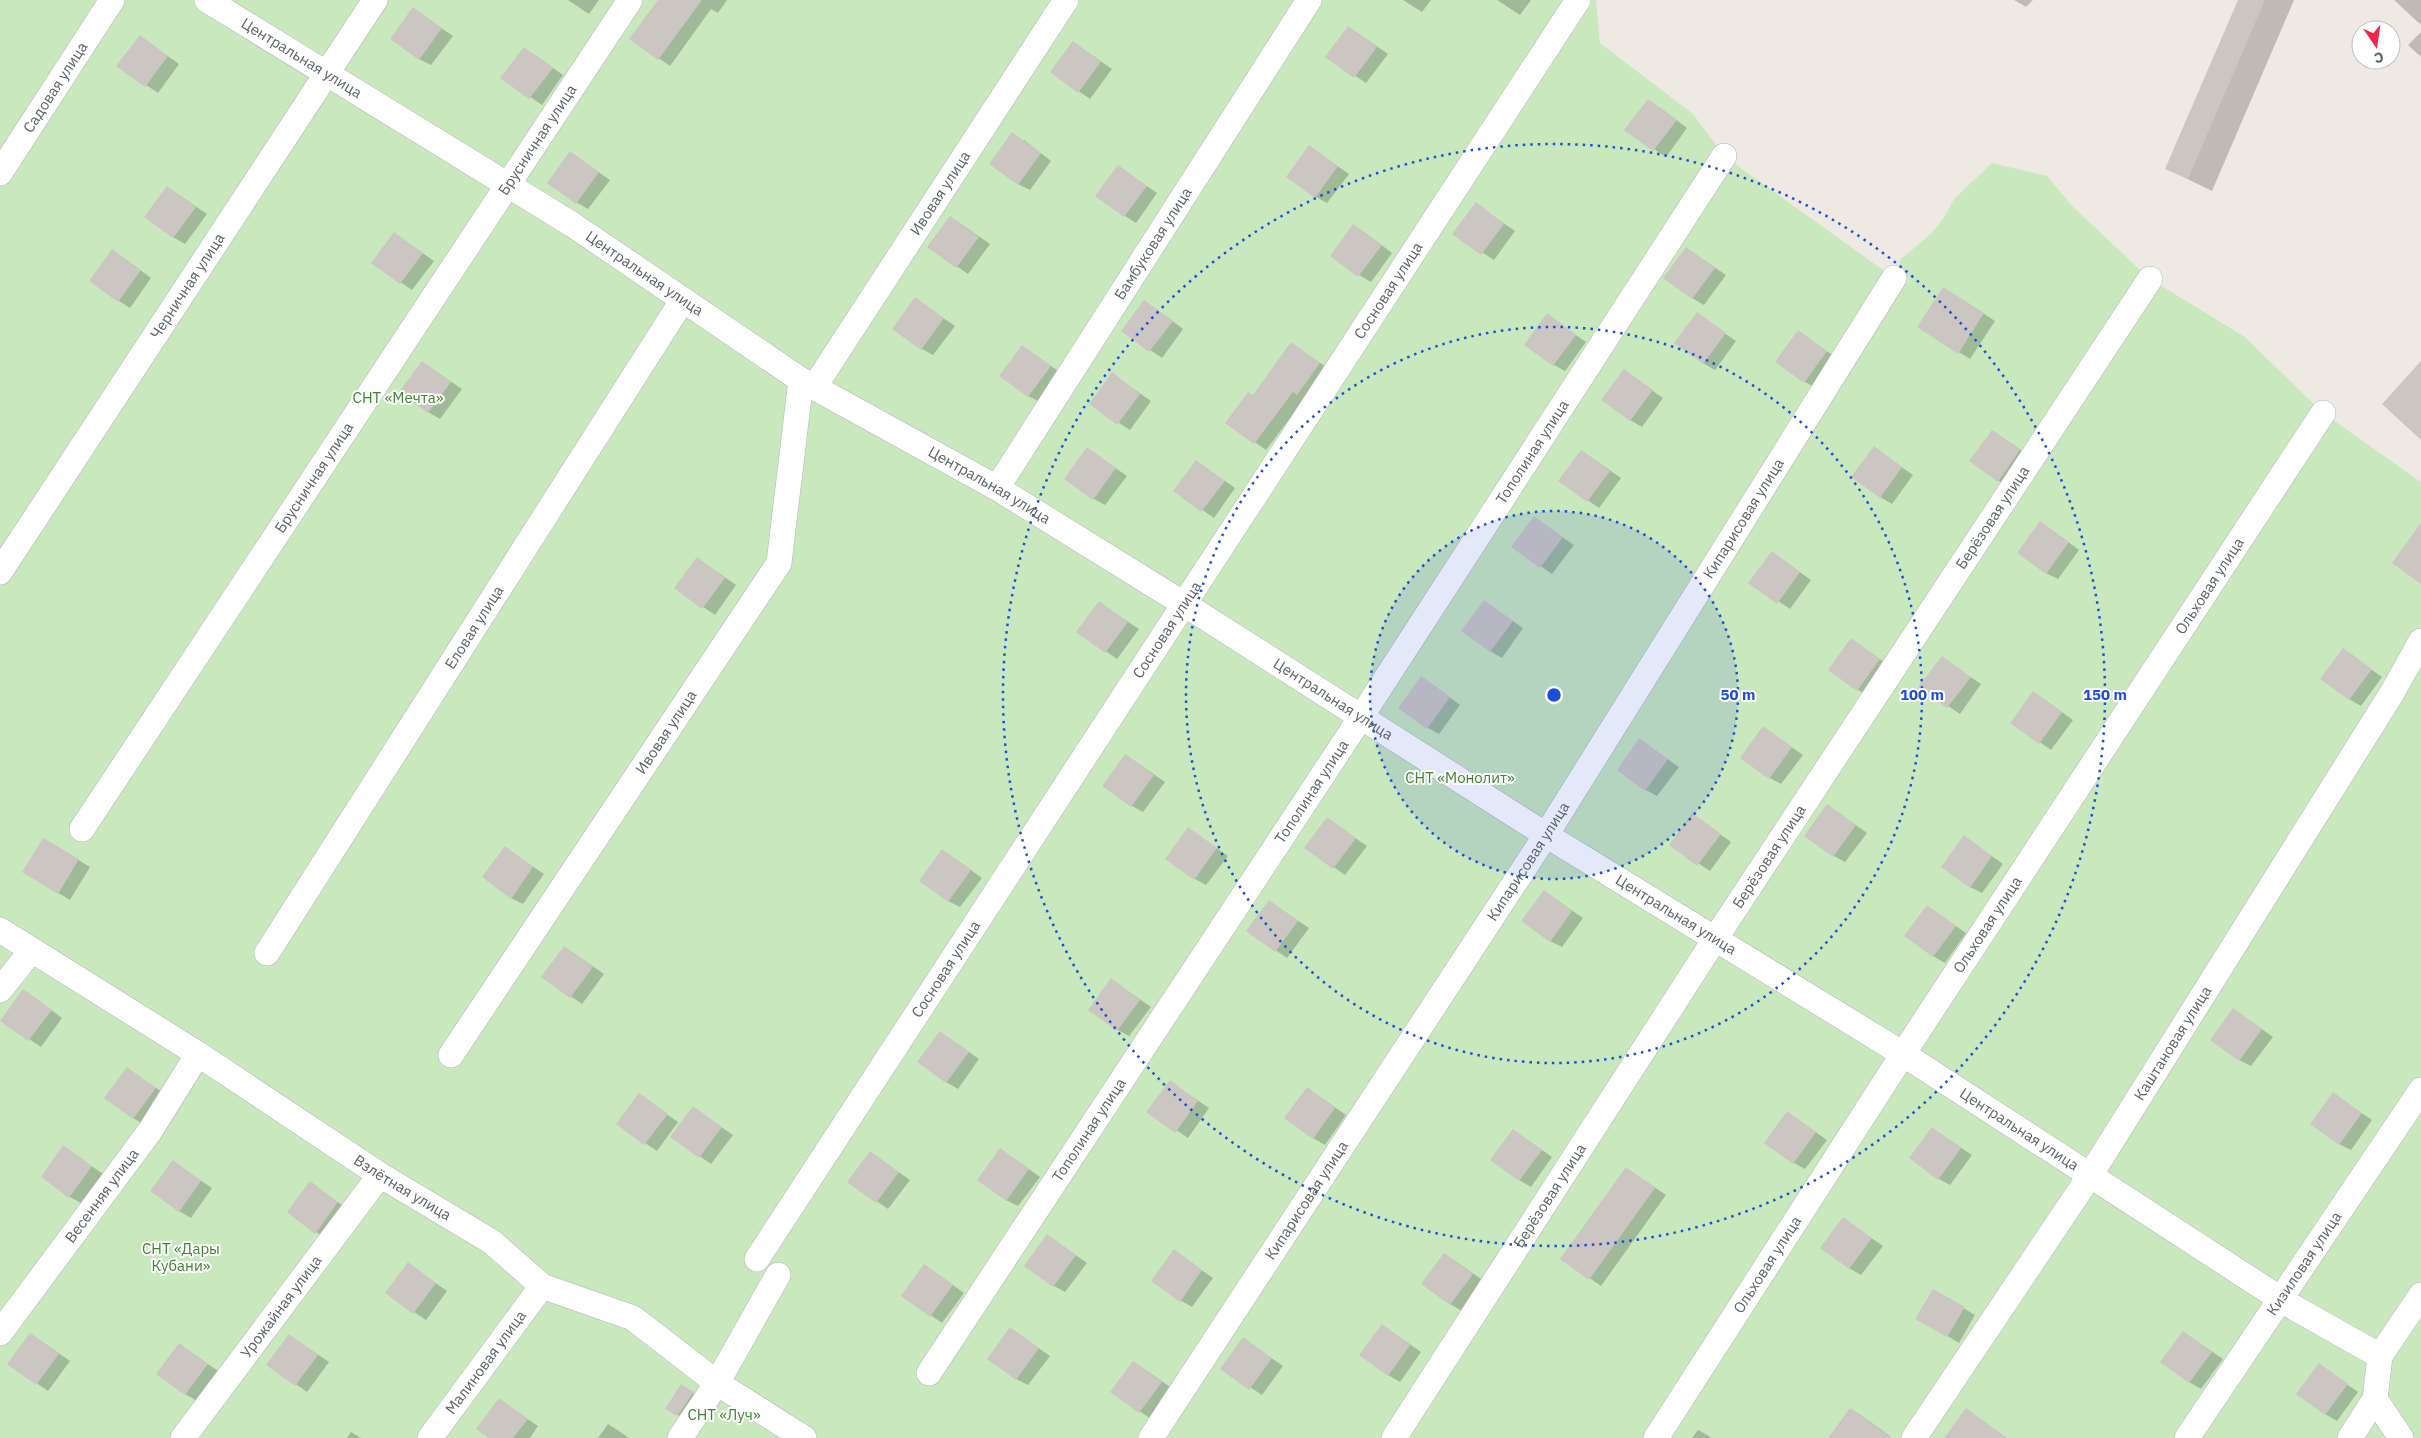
<svg xmlns="http://www.w3.org/2000/svg" width="2421" height="1438" font-family="'IBM Plex Sans',sans-serif">
	<style>
		.green { fill: #c9e8be }
		.shadow { fill: #0003 }
		.building { fill: #ccc6c2 }
		.lines { fill: none; stroke-linecap: round; stroke-linejoin: round }
		.street-casing { stroke: #b1b6b9; stroke-width: 26 }
		.street { stroke: #fff; stroke-width: 25 }
		.ring { fill: none; stroke: #1d4ed8; stroke-width: 2.5; stroke-dasharray: 2.5 5 }
		.labels { text-anchor: middle; stroke-width: 4; stroke-linejoin: round; paint-order: stroke }
		.street-label { font-size: 15px; fill: #5b6265; stroke: #fff }
		.park-label { font-size: 15px; fill: #42812f; stroke: #fff }
		.centre { fill: #1d4ed8; stroke: #fff; stroke-width: 2.5 }
		.ring-label { font-size: 15px; text-anchor: middle; font-weight: bold; fill: #1d4ed8; stroke: #fff; stroke-width: 4; stroke-linejoin: round; paint-order: stroke }
	</style>
	<rect width="100%" height="100%" fill="#efe9e3"/>
	<polygon class="green" points="0,0 1596,0 1600,43 1693,114 1724,156 1894,278 1901,259 1932,233 1945,216 1954,199 1992,163 2047,176 2072,206 2150,279 2245,337 2323,413 2421,482 2421,1438 0,1438"/>
	<g class="shadow">
		<polygon points="568,0 599,0 589,14"/>
		<polygon points="668,0 727,0 718,13 711,9 670,66 631,39"/>
		<polygon points="1403,0 1431,0 1422,12"/>
		<polygon points="1497,0 1531,0 1520,15"/>
		<polygon points="2014,0 2033,0 2026,7"/>
		<polygon points="2239,0 2294,0 2212,191 2167,169"/>
		<polygon points="2394,0 2421,0 2421,25"/>
		<polygon points="413,9 453,36 431,65 419,59"/>
		<polygon points="1349,27 1388,54 1366,83 1327,57"/>
		<polygon points="2421,32 2421,57 2408,45"/>
		<polygon points="140,37 179,64 158,93 118,66"/>
		<polygon points="1073,42 1112,69 1090,99 1051,72"/>
		<polygon points="535,55 563,75 542,105 502,78"/>
		<polygon points="1659,107 1687,128 1666,157 1626,130"/>
		<polygon points="1024,140 1051,161 1030,190 1018,184"/>
		<polygon points="1310,147 1349,174 1327,203 1316,197"/>
		<polygon points="570,153 610,180 588,209 576,202"/>
		<polygon points="1118,166 1157,193 1136,223 1125,216"/>
		<polygon points="167,187 207,214 185,244 173,237"/>
		<polygon points="1476,204 1515,231 1494,260 1454,234"/>
		<polygon points="951,217 990,244 968,274 929,247"/>
		<polygon points="1364,232 1392,253 1371,282 1359,275"/>
		<polygon points="395,234 434,261 412,290 373,263"/>
		<polygon points="1686,248 1726,275 1704,305 1692,298"/>
		<polygon points="124,258 151,278 130,308 119,301"/>
		<polygon points="1955,295 1995,321 1970,359 1919,327"/>
		<polygon points="915,299 955,326 933,355 922,349"/>
		<polygon points="1155,308 1183,329 1162,358 1122,331"/>
		<polygon points="1697,314 1736,341 1715,370 1703,363"/>
		<polygon points="1547,315 1586,342 1565,371 1554,365"/>
		<polygon points="1799,332 1838,359 1816,388 1805,382"/>
		<polygon points="1291,344 1331,370 1305,398 1266,450 1227,423 1253,396"/>
		<polygon points="1022,346 1061,373 1040,402 1028,396"/>
		<polygon points="422,362 462,389 440,419 428,412"/>
		<polygon points="1624,371 1663,398 1642,427 1630,420"/>
		<polygon points="1112,374 1151,401 1130,430 1090,404"/>
		<polygon points="1993,431 2031,457 2010,488 1999,481"/>
		<polygon points="1874,448 1913,475 1892,504 1880,497"/>
		<polygon points="1088,449 1127,476 1105,505 1094,499"/>
		<polygon points="1582,451 1621,478 1599,508 1560,481"/>
		<polygon points="1196,461 1235,488 1214,518 1175,491"/>
		<polygon points="1534,518 1574,545 1552,574 1513,547"/>
		<polygon points="2052,530 2079,550 2058,579 2046,573"/>
		<polygon points="697,558 736,585 715,615 675,588"/>
		<polygon points="1783,560 1811,580 1790,609 1750,582"/>
		<polygon points="1484,601 1523,628 1502,658 1490,651"/>
		<polygon points="1099,603 1139,629 1117,659 1078,632"/>
		<polygon points="1852,640 1891,667 1869,696 1858,690"/>
		<polygon points="2343,650 2382,677 2361,706 2349,699"/>
		<polygon points="1942,658 1981,684 1960,714 1920,687"/>
		<polygon points="1433,685 1460,705 1439,734 1428,728"/>
		<polygon points="2045,700 2073,720 2051,750 2012,723"/>
		<polygon points="1764,728 1803,755 1781,784 1770,778"/>
		<polygon points="1640,740 1679,767 1657,796 1646,790"/>
		<polygon points="1126,755 1165,782 1143,812 1132,806"/>
		<polygon points="1839,813 1867,833 1845,862 1834,856"/>
		<polygon points="1327,819 1367,846 1345,875 1306,848"/>
		<polygon points="1703,822 1731,842 1710,871 1670,845"/>
		<polygon points="1189,829 1228,856 1206,885 1195,879"/>
		<polygon points="1964,837 2003,864 1982,893 1970,887"/>
		<polygon points="44,839 90,867 70,900 24,872"/>
		<polygon points="505,848 544,874 523,904 511,898"/>
		<polygon points="954,858 982,878 960,907 948,901"/>
		<polygon points="1544,891 1583,918 1562,947 1550,941"/>
		<polygon points="1269,901 1309,928 1287,958 1248,931"/>
		<polygon points="1927,906 1966,933 1945,963 1933,956"/>
		<polygon points="565,947 604,974 582,1004 543,977"/>
		<polygon points="1112,980 1151,1007 1129,1036 1118,1030"/>
		<polygon points="34,997 62,1018 41,1047 1,1020"/>
		<polygon points="2245,1017 2273,1037 2251,1066 2239,1060"/>
		<polygon points="940,1032 979,1059 958,1089 946,1082"/>
		<polygon points="127,1069 167,1095 145,1125 133,1118"/>
		<polygon points="1170,1082 1209,1108 1188,1138 1148,1111"/>
		<polygon points="1307,1088 1346,1115 1325,1145 1313,1138"/>
		<polygon points="2333,1094 2372,1120 2351,1150 2339,1144"/>
		<polygon points="639,1095 678,1122 657,1151 617,1124"/>
		<polygon points="693,1108 733,1135 711,1164 672,1137"/>
		<polygon points="1788,1113 1827,1140 1805,1169 1794,1163"/>
		<polygon points="1933,1129 1972,1155 1950,1185 1939,1179"/>
		<polygon points="1513,1130 1552,1157 1531,1187 1519,1180"/>
		<polygon points="64,1147 103,1174 81,1203 70,1197"/>
		<polygon points="871,1153 910,1180 888,1209 849,1182"/>
		<polygon points="1012,1157 1040,1177 1018,1206 1006,1200"/>
		<polygon points="173,1162 212,1188 191,1218 179,1211"/>
		<polygon points="1626,1168 1666,1195 1601,1286 1562,1259"/>
		<polygon points="310,1183 349,1210 328,1239 316,1232"/>
		<polygon points="1844,1219 1883,1246 1861,1275 1849,1268"/>
		<polygon points="1048,1236 1087,1263 1065,1292 1054,1286"/>
		<polygon points="1174,1251 1213,1278 1192,1307 1180,1300"/>
		<polygon points="1445,1254 1484,1281 1462,1311 1450,1304"/>
		<polygon points="408,1264 447,1291 426,1320 386,1293"/>
		<polygon points="936,1273 964,1293 942,1323 903,1296"/>
		<polygon points="1933,1290 1975,1315 1959,1343 1917,1318"/>
		<polygon points="1382,1325 1421,1352 1400,1382 1388,1375"/>
		<polygon points="1011,1329 1050,1356 1028,1385 1016,1379"/>
		<polygon points="2183,1332 2223,1359 2201,1389 2189,1382"/>
		<polygon points="31,1334 70,1361 48,1391 9,1364"/>
		<polygon points="290,1336 329,1362 307,1392 268,1365"/>
		<polygon points="1244,1339 1283,1366 1262,1395 1222,1369"/>
		<polygon points="179,1344 218,1371 197,1401 185,1394"/>
		<polygon points="1134,1362 1173,1389 1151,1419 1112,1392"/>
		<polygon points="2319,1365 2358,1392 2337,1421 2325,1414"/>
		<polygon points="681,1386 698,1396 683,1418 667,1408"/>
		<polygon points="499,1400 538,1426 530,1438 490,1438"/>
		<polygon points="1851,1409 1862,1416 1890,1436 1888,1438 1829,1438"/>
		<polygon points="608,1424 619,1431 629,1438 598,1438"/>
		<polygon points="1698,1430 1709,1436 1711,1438 1692,1438"/>
		<polygon points="351,1432 361,1438 347,1438"/>
	</g>
	<g class="building">
		<polygon points="658,0 702,0 658,60 629,39"/>
		<polygon points="2238,0 2265,0 2188,179 2165,169"/>
		<polygon points="413,7 442,28 419,60 390,39"/>
		<polygon points="1348,26 1377,47 1354,78 1325,57"/>
		<polygon points="140,35 168,56 145,87 116,66"/>
		<polygon points="1073,41 1101,62 1078,93 1050,72"/>
		<polygon points="524,47 553,68 529,99 500,78"/>
		<polygon points="1648,99 1677,120 1653,151 1624,130"/>
		<polygon points="1012,132 1041,153 1018,185 989,164"/>
		<polygon points="1309,145 1338,166 1315,198 1286,177"/>
		<polygon points="570,151 599,172 576,204 547,183"/>
		<polygon points="1118,165 1147,186 1124,217 1095,196"/>
		<polygon points="167,186 196,207 173,238 144,217"/>
		<polygon points="1476,202 1504,224 1481,255 1452,234"/>
		<polygon points="950,216 979,237 956,268 927,247"/>
		<polygon points="1353,224 1382,245 1358,277 1330,256"/>
		<polygon points="394,232 423,253 400,284 371,263"/>
		<polygon points="1686,247 1715,268 1692,299 1663,278"/>
		<polygon points="112,249 141,270 118,302 89,281"/>
		<polygon points="1943,287 1984,313 1958,354 1917,327"/>
		<polygon points="915,297 944,318 921,350 892,329"/>
		<polygon points="1144,300 1173,321 1149,352 1121,331"/>
		<polygon points="1697,312 1726,333 1703,364 1674,343"/>
		<polygon points="1547,313 1576,335 1553,366 1524,345"/>
		<polygon points="1798,330 1827,351 1804,383 1775,362"/>
		<polygon points="1291,342 1320,363 1297,395 1293,392 1254,444 1225,423 1248,392 1253,395"/>
		<polygon points="1022,345 1051,366 1028,397 999,376"/>
		<polygon points="422,361 451,382 428,413 399,392"/>
		<polygon points="2421,361 2421,440 2382,404"/>
		<polygon points="1624,369 1653,390 1630,421 1601,400"/>
		<polygon points="1112,372 1140,394 1117,425 1089,404"/>
		<polygon points="1992,430 2020,450 1998,482 1969,461"/>
		<polygon points="1874,446 1902,467 1880,498 1851,477"/>
		<polygon points="1087,447 1116,468 1093,500 1064,479"/>
		<polygon points="1581,450 1610,471 1587,502 1558,481"/>
		<polygon points="1196,460 1225,481 1201,512 1173,491"/>
		<polygon points="1534,516 1563,537 1540,568 1511,547"/>
		<polygon points="2040,521 2069,542 2046,574 2017,553"/>
		<polygon points="2421,523 2421,584 2392,563"/>
		<polygon points="1772,551 1800,572 1777,604 1748,583"/>
		<polygon points="697,557 725,578 702,609 674,588"/>
		<polygon points="1484,600 1513,621 1490,652 1461,631"/>
		<polygon points="1099,601 1128,622 1105,653 1076,632"/>
		<polygon points="1851,638 1880,659 1857,691 1828,670"/>
		<polygon points="2343,648 2372,669 2349,700 2320,679"/>
		<polygon points="1942,656 1971,677 1947,708 1918,687"/>
		<polygon points="1421,676 1450,697 1427,729 1398,708"/>
		<polygon points="2033,691 2062,712 2039,744 2010,723"/>
		<polygon points="1763,726 1792,747 1769,779 1740,758"/>
		<polygon points="1639,738 1668,759 1645,791 1617,770"/>
		<polygon points="1125,754 1154,775 1131,807 1102,786"/>
		<polygon points="1827,804 1856,825 1833,857 1804,836"/>
		<polygon points="1692,813 1721,834 1697,866 1669,845"/>
		<polygon points="1327,817 1356,838 1333,869 1304,848"/>
		<polygon points="1188,827 1217,848 1194,880 1165,859"/>
		<polygon points="1964,835 1992,856 1970,888 1941,867"/>
		<polygon points="43,838 79,859 58,894 22,872"/>
		<polygon points="505,846 533,867 511,899 482,877"/>
		<polygon points="942,849 971,870 948,902 919,881"/>
		<polygon points="1544,890 1572,911 1550,942 1521,921"/>
		<polygon points="1269,900 1298,921 1275,952 1246,931"/>
		<polygon points="1927,905 1956,926 1933,957 1904,936"/>
		<polygon points="564,946 593,967 570,998 541,977"/>
		<polygon points="1111,978 1140,1000 1117,1031 1088,1010"/>
		<polygon points="23,989 52,1010 28,1041 0,1021"/>
		<polygon points="2233,1008 2262,1029 2239,1061 2210,1040"/>
		<polygon points="940,1031 969,1052 946,1083 917,1062"/>
		<polygon points="127,1067 156,1088 133,1119 104,1098"/>
		<polygon points="1170,1080 1198,1101 1175,1133 1146,1112"/>
		<polygon points="1307,1087 1335,1108 1313,1139 1284,1118"/>
		<polygon points="2333,1092 2362,1113 2339,1145 2310,1124"/>
		<polygon points="639,1093 668,1114 644,1145 616,1124"/>
		<polygon points="693,1106 722,1127 699,1158 670,1137"/>
		<polygon points="1787,1111 1816,1132 1793,1164 1764,1143"/>
		<polygon points="1932,1127 1961,1148 1938,1180 1909,1158"/>
		<polygon points="1513,1129 1542,1150 1519,1181 1490,1160"/>
		<polygon points="63,1145 92,1166 69,1198 41,1177"/>
		<polygon points="1000,1148 1029,1169 1006,1201 977,1180"/>
		<polygon points="870,1151 899,1172 876,1203 847,1182"/>
		<polygon points="173,1160 201,1181 179,1212 150,1191"/>
		<polygon points="1626,1167 1655,1188 1589,1280 1560,1259"/>
		<polygon points="310,1181 338,1202 315,1234 287,1212"/>
		<polygon points="1843,1217 1872,1238 1849,1269 1820,1248"/>
		<polygon points="1047,1234 1076,1255 1053,1287 1024,1266"/>
		<polygon points="1174,1249 1202,1270 1180,1302 1151,1281"/>
		<polygon points="1444,1253 1473,1274 1450,1305 1421,1284"/>
		<polygon points="408,1262 436,1283 413,1314 385,1293"/>
		<polygon points="924,1264 953,1285 930,1317 901,1296"/>
		<polygon points="1933,1289 1965,1307 1947,1337 1915,1319"/>
		<polygon points="1382,1324 1410,1345 1388,1376 1359,1355"/>
		<polygon points="1010,1327 1039,1348 1016,1380 987,1359"/>
		<polygon points="2183,1331 2212,1352 2189,1383 2160,1362"/>
		<polygon points="30,1333 59,1354 36,1385 7,1364"/>
		<polygon points="289,1334 318,1355 295,1386 266,1365"/>
		<polygon points="1243,1337 1272,1358 1249,1390 1220,1369"/>
		<polygon points="179,1343 208,1364 185,1395 156,1374"/>
		<polygon points="1133,1361 1162,1382 1139,1413 1110,1392"/>
		<polygon points="2319,1363 2348,1384 2325,1415 2296,1394"/>
		<polygon points="681,1384 694,1392 677,1416 665,1409"/>
		<polygon points="499,1398 528,1419 513,1438 488,1438 476,1429"/>
		<polygon points="1850,1408 1892,1438 1828,1438"/>
		<polygon points="1966,1408 2007,1438 1944,1438"/>
	</g>
	<g class="lines">
		<g class="street-casing">
			<g id="street">
				<path id="s1" d="M207,0L573,225L801,380L997,488L1184,604L1546,835L1903,1054L2293,1307L2380,1356L2375,1399L2401,1438"/>
				<path id="s2" d="M0,173L112,0"/>
				<path id="s3" d="M815,386L1066,0"/>
				<path id="s4" d="M997,488L1309,0"/>
				<path id="s5" d="M0,572L375,0"/>
				<path id="s6" d="M82,829L630,0"/>
				<path id="s7" d="M0,930L198,1054L380,1175L492,1242L542,1286L633,1318L717,1383L804,1438"/>
				<path id="s8" d="M267,953L682,301"/>
				<polyline points="0,990 32,950"/>
				<path id="s9" d="M451,1055L779,563L801,380"/>
				<path id="s10" d="M757,1259L1578,0"/>
				<path id="s11" d="M0,1333L150,1131L198,1054"/>
				<polyline points="2380,1356 2421,1295"/>
				<path id="s12" d="M929,1373L1361,717L1724,156"/>
				<path id="s13" d="M183,1438L380,1175"/>
				<path id="s14" d="M430,1438L542,1286"/>
				<polyline points="680,1438 717,1383 778,1275"/>
				<path id="s15" d="M1151,1438L1546,835L1894,278"/>
				<path id="s16" d="M1394,1438L1715,939L2150,279"/>
				<path id="s17" d="M1656,1438L1903,1054L2323,413"/>
				<path id="s18" d="M1914,1438L2091,1174L2392,693L2421,641"/>
				<path id="s19" d="M2187,1438L2421,1090"/>
				<polyline points="2350,1438 2375,1399"/>
			</g>
		</g>
		<use href="#street" class="street"/>
	</g>
	<circle cx="1554" cy="695" r="184" fill="#1d4ed8" fill-opacity=".12"/>
	<g class="ring">
		<circle cx="1554" cy="695" r="184"/>
		<circle cx="1554" cy="695" r="368"/>
		<circle cx="1554" cy="695" r="551"/>
	</g>
	<g class="labels">
		<g class="street-label">
			<text dy="5" stroke="none"><textPath href="#s1" startOffset="111">Центральная улица</textPath></text>
			<text dy="5" stroke="none"><textPath href="#s2" startOffset="102">Садовая улица</textPath></text>
			<text dy="5" stroke="none"><textPath href="#s6" startOffset="826">Брусничная улица</textPath></text>
			<text dy="5" stroke="none"><textPath href="#s3" startOffset="230">Ивовая улица</textPath></text>
			<text dy="5" stroke="none"><textPath href="#s4" startOffset="290">Бамбуковая улица</textPath></text>
			<text dy="5" stroke="none"><textPath href="#s1" startOffset="516">Центральная улица</textPath></text>
			<text dy="5" stroke="none"><textPath href="#s5" startOffset="342">Черничная улица</textPath></text>
			<text dy="5" stroke="none"><textPath href="#s10" startOffset="1156">Сосновая улица</textPath></text>
			<text dy="5" stroke="none"><textPath href="#s12" startOffset="1101">Тополиная улица</textPath></text>
			<text dy="5" stroke="none"><textPath href="#s6" startOffset="421">Брусничная улица</textPath></text>
			<text dy="5" stroke="none"><textPath href="#s1" startOffset="921">Центральная улица</textPath></text>
			<text dy="5" stroke="none"><textPath href="#s15" startOffset="1094">Кипарисовая улица</textPath></text>
			<text dy="5" stroke="none"><textPath href="#s16" startOffset="1098">Берёзовая улица</textPath></text>
			<text dy="5" stroke="none"><textPath href="#s17" startOffset="1016">Ольховая улица</textPath></text>
			<text dy="5" stroke="none"><textPath href="#s8" startOffset="386">Еловая улица</textPath></text>
			<text dy="5" stroke="none"><textPath href="#s10" startOffset="751">Сосновая улица</textPath></text>
			<text dy="5" stroke="none"><textPath href="#s1" startOffset="1326">Центральная улица</textPath></text>
			<text dy="5" stroke="none"><textPath href="#s9" startOffset="388">Ивовая улица</textPath></text>
			<text dy="5" stroke="none"><textPath href="#s12" startOffset="696">Тополиная улица</textPath></text>
			<text dy="5" stroke="none"><textPath href="#s16" startOffset="692">Берёзовая улица</textPath></text>
			<text dy="5" stroke="none"><textPath href="#s15" startOffset="689">Кипарисовая улица</textPath></text>
			<text dy="5" stroke="none"><textPath href="#s1" startOffset="1731">Центральная улица</textPath></text>
			<text dy="5" stroke="none"><textPath href="#s17" startOffset="611">Ольховая улица</textPath></text>
			<text dy="5" stroke="none"><textPath href="#s10" startOffset="346">Сосновая улица</textPath></text>
			<text dy="5" stroke="none"><textPath href="#s18" startOffset="472">Каштановая улица</textPath></text>
			<text dy="5" stroke="none"><textPath href="#s1" startOffset="2136">Центральная улица</textPath></text>
			<text dy="5" stroke="none"><textPath href="#s12" startOffset="291">Тополиная улица</textPath></text>
			<text dy="5" stroke="none"><textPath href="#s7" startOffset="478">Взлётная улица</textPath></text>
			<text dy="5" stroke="none"><textPath href="#s11" startOffset="171">Весенняя улица</textPath></text>
			<text dy="5" stroke="none"><textPath href="#s16" startOffset="288">Берёзовая улица</textPath></text>
			<text dy="5" stroke="none"><textPath href="#s15" startOffset="284">Кипарисовая улица</textPath></text>
			<text dy="5" stroke="none"><textPath href="#s17" startOffset="206">Ольховая улица</textPath></text>
			<text dy="5" stroke="none"><textPath href="#s19" startOffset="210">Кизиловая улица</textPath></text>
			<text dy="5" stroke="none"><textPath href="#s13" startOffset="164">Урожайная улица</textPath></text>
			<text dy="5" stroke="none"><textPath href="#s14" startOffset="94">Малиновая улица</textPath></text>
		</g>
		<g class="park-label">
			<text x="398" y="403">СНТ «Мечта»</text>
			<text x="1460" y="783">СНТ «Монолит»</text>
			<text x="181" y="1254">СНТ «Дары<tspan x="181" dy="17">Кубани»</tspan></text>
			<text x="724" y="1420">СНТ «Луч»</text>
		</g>
	</g>
	<circle cx="1554" cy="695" r="8" class="centre"/>
	<g class="ring-label">
		<text x="1738" y="700">50 m</text>
		<text x="1922" y="700">100 m</text>
		<text x="2105" y="700">150 m</text>
	</g>
	<g transform="translate(2376 45) rotate(167)"><circle r="24" fill="#ffffff" stroke="#bdc0c1"/>
	<path d="M0-4L9 19L0 12L-9 19Z" fill="#f3254e"/>
	<text y="-8" font-size="14" font-weight="bold" text-anchor="middle" fill="#5b6265">С</text>
	</g>
</svg>
